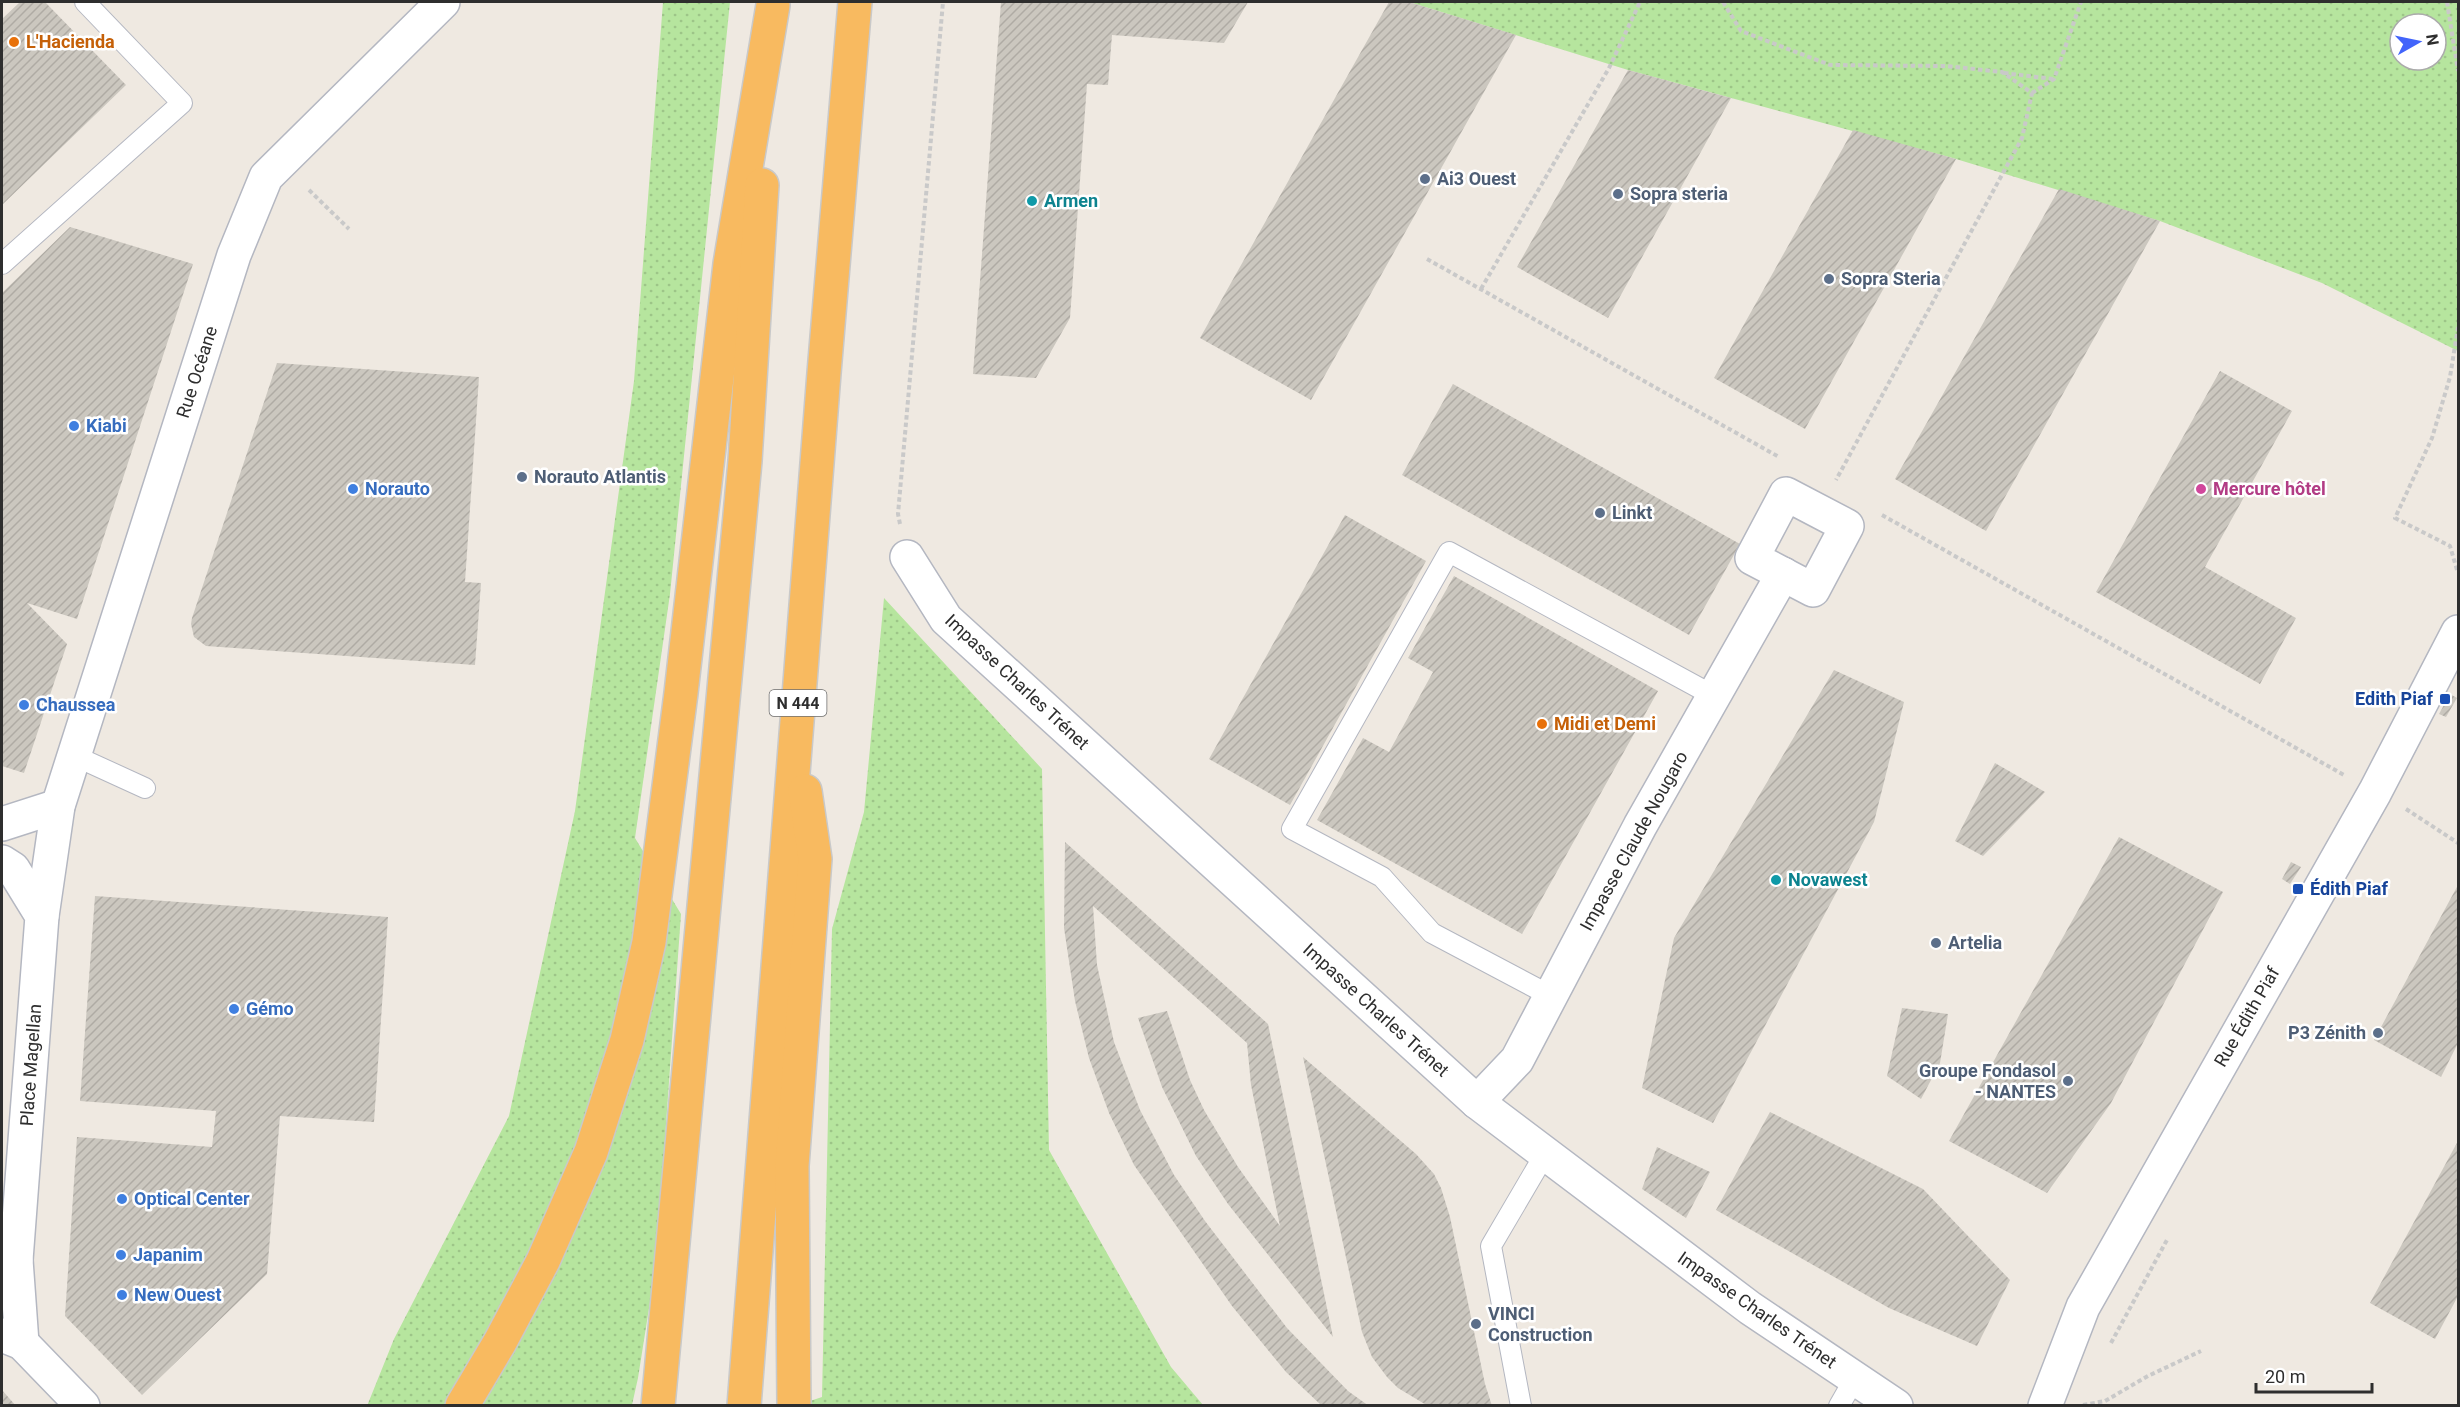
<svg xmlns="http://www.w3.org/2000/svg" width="2460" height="1407" font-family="Roboto,sans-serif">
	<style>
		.grass { fill: url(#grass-dots); fill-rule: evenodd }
		.building { fill: url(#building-hatch) }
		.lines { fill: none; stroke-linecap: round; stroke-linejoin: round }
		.service-casing { stroke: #b4b7c1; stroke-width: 22 }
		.minor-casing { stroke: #b4b7c1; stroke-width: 36 }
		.tertiary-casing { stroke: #b4b7c1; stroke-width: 36 }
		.trunk-casing { stroke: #c9c9c9; stroke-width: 36 }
		.path { stroke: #c9c9c9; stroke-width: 4; stroke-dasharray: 4.5 3; stroke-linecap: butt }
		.service { stroke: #fff; stroke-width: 20 }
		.minor { stroke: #fff; stroke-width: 33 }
		.tertiary { stroke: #fff; stroke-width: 33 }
		.trunk { stroke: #f8ba60; stroke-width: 33 }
		.food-dot { fill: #e8710a; stroke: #fff; stroke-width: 2 }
		.service-dot { fill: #5c6f8a; stroke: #fff; stroke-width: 2 }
		.culture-dot { fill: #0f9aa8; stroke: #fff; stroke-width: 2 }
		.shop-dot { fill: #3f7fe0; stroke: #fff; stroke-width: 2 }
		.hotel-dot { fill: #d1479c; stroke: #fff; stroke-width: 2 }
		.transit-dot { fill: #1a4fb4; stroke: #fff; stroke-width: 2 }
		.labels { text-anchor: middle; stroke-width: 5; stroke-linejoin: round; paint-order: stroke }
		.shield { fill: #fff; stroke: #6d6d6d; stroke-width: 1.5 }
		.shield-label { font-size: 16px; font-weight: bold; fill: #2e2e2e }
		.food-label { font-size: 18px; font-weight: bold; fill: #c56008; stroke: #fff; text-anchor: start }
		.service-label { font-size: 18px; font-weight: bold; fill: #4e5e75; stroke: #fff; text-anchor: start }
		.culture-label { font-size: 18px; font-weight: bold; fill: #0d838f; stroke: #fff; text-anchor: start }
		.street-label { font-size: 18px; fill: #2e2e2e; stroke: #fff }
		.shop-label { font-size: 18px; font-weight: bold; fill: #366cbe; stroke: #fff; text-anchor: start }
		.hotel-label { font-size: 18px; font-weight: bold; fill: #b23c85; stroke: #fff; text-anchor: start }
		.transit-label { font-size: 18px; font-weight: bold; fill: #164399; stroke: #fff; text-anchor: end }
	</style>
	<defs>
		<pattern id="grass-dots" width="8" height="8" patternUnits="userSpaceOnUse" patternTransform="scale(1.5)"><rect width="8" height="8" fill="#b6e59e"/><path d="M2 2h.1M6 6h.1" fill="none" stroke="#9dc588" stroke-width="1.8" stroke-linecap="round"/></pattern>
		<pattern id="building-hatch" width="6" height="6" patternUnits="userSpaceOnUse" patternTransform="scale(1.5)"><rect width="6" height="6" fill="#cbc7bf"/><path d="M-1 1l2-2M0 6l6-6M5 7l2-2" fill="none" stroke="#afaba4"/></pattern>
	</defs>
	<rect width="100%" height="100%" fill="#efe9e1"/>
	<g class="grass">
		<polygon points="663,2 730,2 670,594 635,838 681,914 656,1264 638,1378 632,1405 367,1406 394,1339 509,1116 575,811 634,381"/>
		<path d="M1409,2H2458V351L2322,283L2160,221L1956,159L1628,70ZM2400,24H2436V60H2400Z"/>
		<polygon points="884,598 1042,769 1049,1150 1171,1367 1203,1405 795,1406 822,1397 832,929 864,812"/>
	</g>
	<g class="building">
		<polygon points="20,2 45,2 126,85 2,205 2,19"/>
		<polygon points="1001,2 1248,2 1224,43 1112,35 1108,85 1087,84 1070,318 1036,378 973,374"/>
		<polygon points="1389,2 1409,2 1516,35 1311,400 1200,338"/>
		<polygon points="1628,70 1731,98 1608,318 1517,267"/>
		<polygon points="1853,130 1956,159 1805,429 1714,378"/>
		<polygon points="2059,189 2160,221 1986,531 1895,479"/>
		<polygon points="70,227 193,264 77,619 27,603 67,644 24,773 2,766 2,293"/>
		<polygon points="277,363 479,377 465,582 481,583 475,665 206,646 194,637 191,624 192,618"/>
		<polygon points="2220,371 2292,411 2205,567 2296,618 2260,684 2096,592"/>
		<polygon points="1453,384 1740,544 1689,635 1402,475"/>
		<polygon points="1345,515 1426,561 1290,805 1209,759"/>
		<polygon points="1454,576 1658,691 1522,934 1317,820 1363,738 1389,752 1433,672 1408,658"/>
		<polygon points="1834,670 1904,702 1874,822 1713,1123 1642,1088 1674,938"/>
		<polygon points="2450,694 2457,698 2446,717 2439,714"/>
		<polygon points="1995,763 2045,792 1983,856 1955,841"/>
		<polygon points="2119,837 2223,892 2111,1103 2047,1193 1949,1141"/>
		<polygon points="1065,842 1268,1024 1333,1337 1228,1204 1196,1156 1162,1087 1138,1018 1167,1011 1190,1080 1204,1110 1238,1167 1280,1226 1251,1085 1247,1043 1093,906 1097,965 1114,1042 1140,1110 1174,1175 1205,1221 1287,1328 1348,1391 1369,1406 1322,1406 1286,1372 1232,1306 1134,1165 1109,1113 1089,1058 1075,1001 1064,928"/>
		<polygon points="2291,862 2301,867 2290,884 2282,879"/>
		<polygon points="2458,885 2458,1043 2441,1077 2374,1040"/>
		<polygon points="95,896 388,917 374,1122 280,1116 267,1274 142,1395 65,1316 77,1137 212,1147 216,1111 80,1101"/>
		<polygon points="1902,1008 1948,1014 1940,1063 1921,1099 1887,1076"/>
		<polygon points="1303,1057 1416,1154 1434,1174 1441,1188 1450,1217 1485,1384 1492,1406 1428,1406 1398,1388 1387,1377 1372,1357 1362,1332"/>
		<polygon points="1770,1112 1923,1189 2010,1280 1977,1346 1889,1308 1716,1210"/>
		<polygon points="2458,1141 2458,1296 2435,1339 2370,1303"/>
		<polygon points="1657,1147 1710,1172 1686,1218 1642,1189"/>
		<polygon points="2,1390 16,1406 2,1406"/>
	</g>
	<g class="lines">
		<g class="service-casing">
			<g id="service">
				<polyline points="2,264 182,103 85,2"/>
				<polyline points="75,756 145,788"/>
				<polyline points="1551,996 1432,933 1382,877 1292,829 1449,552 1714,696"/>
				<polyline points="1521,1406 1491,1246 1545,1154"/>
				<polyline points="1839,1406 1855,1378"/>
			</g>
		</g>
		<g class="minor-casing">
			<g id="minor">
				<polygon points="1786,494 1847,526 1813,590 1752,558"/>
				<polyline points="907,557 946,619 1477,1102 1750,1308 1896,1406"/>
				<polyline points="2,824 58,806"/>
				<polyline points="2,862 13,869 42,916 16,1260 2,1279"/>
				<polyline points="42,916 58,806 234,255 266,177 443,2"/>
				<polyline points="1477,1102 1517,1060 1640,826 1783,574"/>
				<polyline points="2,1335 22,1343 16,1260"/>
				<polyline points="22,1343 83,1406"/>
			</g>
		</g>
		<g class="tertiary-casing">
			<polyline id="tertiary" points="2045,1406 2083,1307 2375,792 2458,632"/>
		</g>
		<g class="trunk-casing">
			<g id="trunk">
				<polyline points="462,1406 500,1342 543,1261 591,1152 627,1040 649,942 681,693 730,264 773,5"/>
				<polyline points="658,1406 745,461 762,185"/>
				<polyline points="744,1406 824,373 855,2"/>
				<polyline points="794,1406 792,1166 815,859 805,791"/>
			</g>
		</g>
		<g class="path">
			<polyline points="1723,2 1741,31 1830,65 1946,66 2002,72 2032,93 2022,138 1836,480"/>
			<polyline points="2447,2 2458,71"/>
			<polyline points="2004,73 2053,79"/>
			<polyline points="2032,93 2054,79 2081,2"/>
			<polyline points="309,190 349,229"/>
			<polyline points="1427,259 1779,457"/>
			<polyline points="1481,289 1609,68 1640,2"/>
			<polyline points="1882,515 2344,775"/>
			<polyline points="900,524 898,514 943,2"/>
			<polyline points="2457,570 2450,546 2395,518 2432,438 2450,377 2458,327"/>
			<polyline points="2406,809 2458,843"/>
			<polyline points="2111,1343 2168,1238"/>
			<polyline points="2083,1405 2105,1401 2148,1376 2201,1351"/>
		</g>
		<use href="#service" class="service"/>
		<use href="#minor" class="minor"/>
		<use href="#tertiary" class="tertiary"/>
		<use href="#trunk" class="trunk"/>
	</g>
	<g class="food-dot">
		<circle cx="14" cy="42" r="6"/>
		<circle cx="1542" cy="724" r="6"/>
	</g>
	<g class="service-dot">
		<circle cx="1425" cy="179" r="6"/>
		<circle cx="1618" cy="194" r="6"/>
		<circle cx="1829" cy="279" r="6"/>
		<circle cx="522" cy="477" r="6"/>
		<circle cx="1600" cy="513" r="6"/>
		<circle cx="1936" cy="943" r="6"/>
		<circle cx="2378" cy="1033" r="6"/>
		<circle cx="2068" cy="1081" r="6"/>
		<circle cx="1476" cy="1324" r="6"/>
	</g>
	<g class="culture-dot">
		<circle cx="1032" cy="201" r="6"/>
		<circle cx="1776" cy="880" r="6"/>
	</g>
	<g class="shop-dot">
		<circle cx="74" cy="426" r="6"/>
		<circle cx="353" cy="489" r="6"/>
		<circle cx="24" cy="705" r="6"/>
		<circle cx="234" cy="1009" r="6"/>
		<circle cx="122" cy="1199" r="6"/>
		<circle cx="121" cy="1255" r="6"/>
		<circle cx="122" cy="1295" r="6"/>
	</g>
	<circle class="hotel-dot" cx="2201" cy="489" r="6"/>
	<g class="transit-dot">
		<rect x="2439" y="693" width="12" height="12" rx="3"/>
		<rect x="2292" y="883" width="12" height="12" rx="3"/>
	</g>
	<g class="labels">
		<rect class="shield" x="769.5" y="690" width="57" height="26" rx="4.5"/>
		<g class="shield-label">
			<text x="798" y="709">N 444</text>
		</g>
		<g class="food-label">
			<text x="26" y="48">L'Hacienda</text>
			<text x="1554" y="730">Midi et Demi</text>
		</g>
		<g class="service-label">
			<text x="1437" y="185">Ai3 Ouest</text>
			<text x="1630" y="200">Sopra steria</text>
			<text x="1841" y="285">Sopra Steria</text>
			<text x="534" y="483">Norauto Atlantis</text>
			<text x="1612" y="519">Linkt</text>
			<text x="1948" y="949">Artelia</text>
			<text x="2366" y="1039" text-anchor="end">P3 Zénith</text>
			<text x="2056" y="1077" text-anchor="end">Groupe Fondasol<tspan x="2056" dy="21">- NANTES</tspan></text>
			<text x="1488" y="1320">VINCI<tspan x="1488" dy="21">Construction</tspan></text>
		</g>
		<g class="culture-label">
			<text x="1044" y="207">Armen</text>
			<text x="1788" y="886">Novawest</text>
		</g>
		<g class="street-label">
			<text transform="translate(197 372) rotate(-72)" y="6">Rue Océane</text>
			<text transform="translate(1017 682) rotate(43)" y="6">Impasse Charles Trénet</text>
			<text transform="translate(1634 841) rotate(-61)" y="6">Impasse Claude Nougaro</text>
			<text transform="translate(1376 1010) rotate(42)" y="6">Impasse Charles Trénet</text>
			<text transform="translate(2247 1017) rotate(-60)" y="6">Rue Édith Piaf</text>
			<text transform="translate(31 1065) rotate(-86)" y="6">Place Magellan</text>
			<text transform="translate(1757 1310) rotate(35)" y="6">Impasse Charles Trénet</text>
		</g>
		<g class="shop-label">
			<text x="86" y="432">Kiabi</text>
			<text x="365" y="495">Norauto</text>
			<text x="36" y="711">Chaussea</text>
			<text x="246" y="1015">Gémo</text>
			<text x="134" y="1205">Optical Center</text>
			<text x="133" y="1261">Japanim</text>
			<text x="134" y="1301">New Ouest</text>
		</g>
		<g class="hotel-label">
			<text x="2213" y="495">Mercure hôtel</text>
		</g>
		<g class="transit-label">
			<text x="2433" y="705">Edith Piaf</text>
			<text x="2310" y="895" text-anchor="start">Édith Piaf</text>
		</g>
	</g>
	<rect width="2460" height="1407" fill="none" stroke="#2e2e2e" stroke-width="6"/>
	<g transform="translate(2418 42) rotate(81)"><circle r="28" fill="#ffffff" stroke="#ababab" stroke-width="1.5"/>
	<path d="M0-4.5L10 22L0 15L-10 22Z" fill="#4264fb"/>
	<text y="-9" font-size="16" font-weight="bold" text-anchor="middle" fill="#2e2e2e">N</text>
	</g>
	<path d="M2256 1383v9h116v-9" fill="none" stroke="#2e2e2e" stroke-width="3"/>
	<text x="2265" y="1383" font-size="18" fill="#2e2e2e" stroke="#ffffff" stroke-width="4.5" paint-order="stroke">20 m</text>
</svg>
